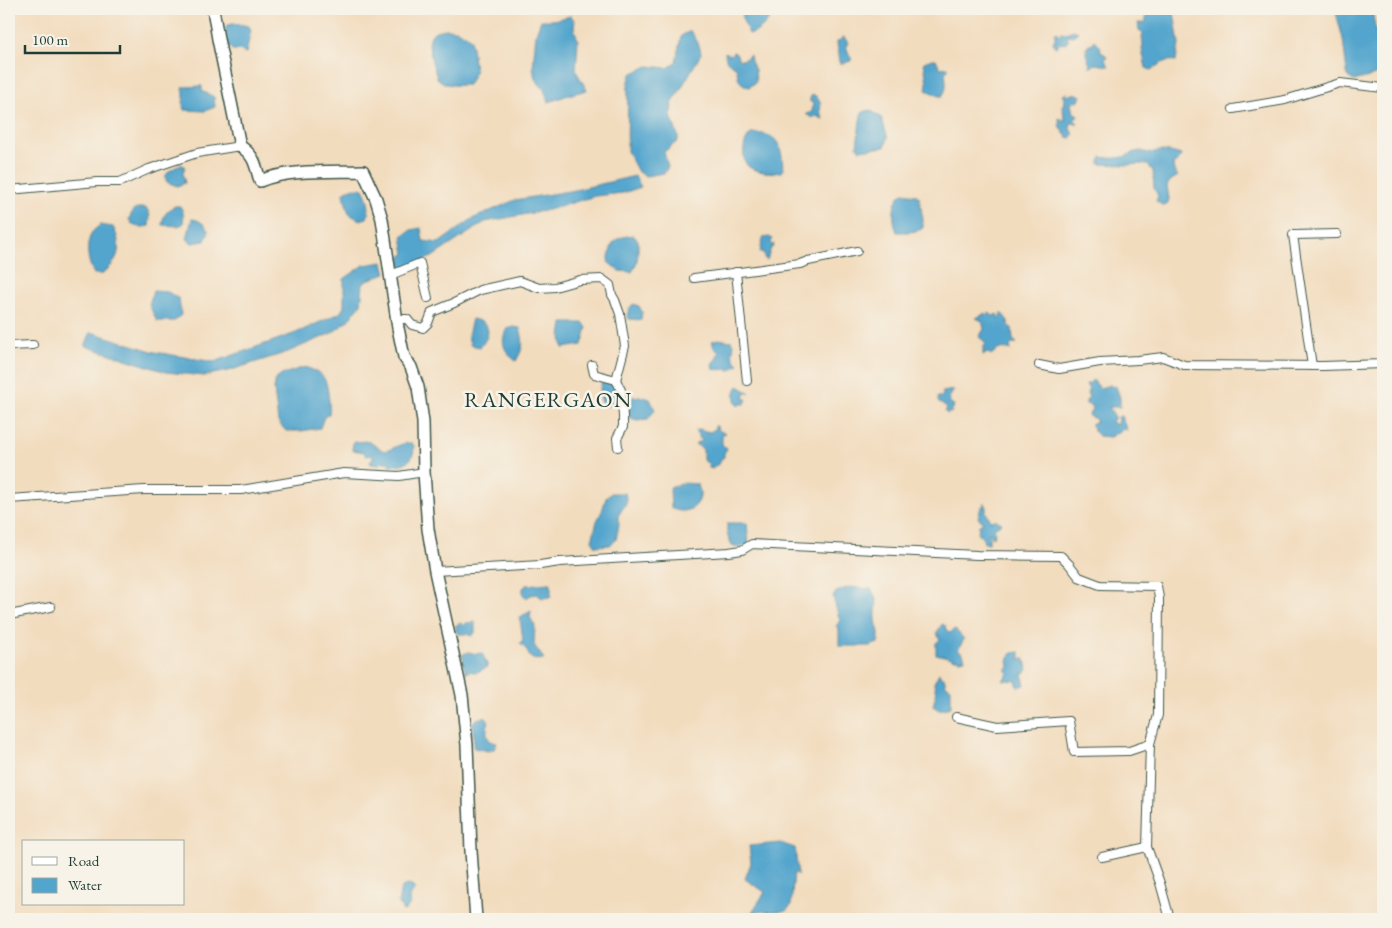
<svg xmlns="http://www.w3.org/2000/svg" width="1392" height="928" font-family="'EB Garamond',serif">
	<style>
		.water { fill: #52a5cd; stroke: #387180 }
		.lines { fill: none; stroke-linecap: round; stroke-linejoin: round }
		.street-casing { stroke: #3f5549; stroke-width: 10 }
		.secondary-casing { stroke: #3f5549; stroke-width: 14 }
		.street { stroke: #fff; stroke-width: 8 }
		.secondary { stroke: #fff; stroke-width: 11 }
		.labels { text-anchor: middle; stroke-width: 5; stroke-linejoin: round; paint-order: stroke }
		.quarter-label { font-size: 22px; letter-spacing: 1px; fill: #1f3d34; stroke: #f7f3e8 }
	</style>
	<rect width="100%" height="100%" fill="#f7f3e8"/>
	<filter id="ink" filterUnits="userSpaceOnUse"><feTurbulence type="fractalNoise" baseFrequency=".02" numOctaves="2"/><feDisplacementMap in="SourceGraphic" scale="10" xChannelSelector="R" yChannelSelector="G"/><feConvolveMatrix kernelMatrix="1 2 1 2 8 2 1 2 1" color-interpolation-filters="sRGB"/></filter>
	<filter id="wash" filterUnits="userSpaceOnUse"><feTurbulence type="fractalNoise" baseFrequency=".0096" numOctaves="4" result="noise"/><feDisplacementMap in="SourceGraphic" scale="20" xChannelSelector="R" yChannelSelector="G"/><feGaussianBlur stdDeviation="1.12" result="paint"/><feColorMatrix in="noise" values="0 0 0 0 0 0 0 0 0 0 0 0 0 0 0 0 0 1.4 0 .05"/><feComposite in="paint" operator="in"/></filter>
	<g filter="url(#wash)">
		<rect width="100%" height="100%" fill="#f2dcbe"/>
		<g class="water">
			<path d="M742,9H777C770,18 761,33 749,34L742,18Z"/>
			<path d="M1139,9H1175L1174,12L1179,45L1176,61C1167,59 1158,65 1151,70L1146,68L1142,50L1143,44L1142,38L1143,34L1139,30L1138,23H1145L1147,15L1142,13Z"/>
			<polygon points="1335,9 1372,9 1376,33 1383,59 1383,73 1354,81 1349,78 1347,73 1343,39"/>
			<polygon points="571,16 575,21 574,27 578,41 576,71 587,90 568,95 549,102 543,88 535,79 533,67 536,33 541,20 553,20"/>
			<path d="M232,24H238L249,26L251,30L246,53L239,50H232C224,43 225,36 226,26Z"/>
			<path d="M446,29C457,29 462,32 471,39L475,71L468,85C455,85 447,87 437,78C434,67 423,40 434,32C437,30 442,30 446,29Z"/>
			<polygon points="1074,30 1074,32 1077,31 1078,32 1073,36 1069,35 1067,37 1069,39 1066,43 1062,44 1058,42 1058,46 1055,47 1053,42 1055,39 1055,32 1057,32 1059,35 1061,34 1061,32 1065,33"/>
			<path d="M690,31C696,38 700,45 701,54L672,104L671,116L678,136V141L664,152L668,167L664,173L646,176L638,172L627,151L628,85L631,74L648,66L668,68L676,62L681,36Z"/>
			<path d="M844,37L848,43L846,46L849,54L851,57V61L840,64C840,56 837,49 837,42Z"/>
			<polygon points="1094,40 1101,47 1100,51 1107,56 1105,60 1109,66 1095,64 1092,67 1089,66 1090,65 1088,60 1086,50 1089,44 1092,44"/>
			<path d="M725,52L730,55L733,52L737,54L738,59L743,60L750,55L751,61L755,70L756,82L749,87C736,82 739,78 736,67C728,64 725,61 725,52Z"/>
			<path d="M932,59H936L940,68L948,67V70L945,73C946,81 948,89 942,96H939L926,90L927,83L924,62Z"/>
			<path d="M202,86V91L214,97L215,107L205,111L184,110C181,101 186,98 183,89L184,87Z"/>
			<path d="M1068,93L1066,95L1068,96C1073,93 1077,93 1081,96L1079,101H1073L1071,105L1073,112L1078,115L1074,120L1078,123H1072L1070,126V129L1074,134L1071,137L1072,138L1067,137L1060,128L1059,118L1065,121L1062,105L1065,104L1063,95Z"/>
			<polygon points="812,95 816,96 821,103 820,111 823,119 816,116 812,118 806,114 812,112 813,102 810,102 810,98"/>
			<path d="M870,110L881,117L888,138L885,147L860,150L857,146C858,141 860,114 862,113C864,111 867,111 870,110Z"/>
			<path d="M751,134C779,131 782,147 783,169L781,172C771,173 758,173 749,167C740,160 743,140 751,134Z"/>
			<path d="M1141,151C1153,155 1151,151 1161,151C1168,151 1175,153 1181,155L1178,162L1173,164L1174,171L1178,176L1170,181L1167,186L1169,199L1167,205H1162L1156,201L1158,196L1154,188L1153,171L1148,165L1140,164L1127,165L1099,164L1101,157C1109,158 1118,159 1126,156C1134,153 1132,152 1141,151Z"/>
			<polygon points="181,164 185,167 183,173 185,183 177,186 167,182 165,177 169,171"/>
			<polygon points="635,176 641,187 623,193 595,196 548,210 485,222 432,257 393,272 391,261 405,254 402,236 411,230 421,228 423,241 439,243 472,219 515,200 575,190"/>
			<path d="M357,188L363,189C368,198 371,209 367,218L360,220L349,214L343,193L350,189Z"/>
			<path d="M903,193L917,195L919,197L923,219V228C916,233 905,232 897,232C892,220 892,200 903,193Z"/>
			<path d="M175,206H180C184,212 184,217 183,224L178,226L162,225C163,216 166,211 175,206Z"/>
			<path d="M138,208H146C151,213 150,219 149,226C140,228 133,228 129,219L133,210Z"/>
			<path d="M192,219C201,220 204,224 209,231L205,241L192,243L187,239Z"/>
			<path d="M100,225L113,227C119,238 121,251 114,262C112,266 106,270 103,274H94C88,263 85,247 91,234C92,231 97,228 100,225Z"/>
			<path d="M633,235L638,240C638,252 639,262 632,272L619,271L608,262C612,242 612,238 633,235Z"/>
			<polygon points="769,237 773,239 771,242 772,245 774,244 773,247 771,248 767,260 764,258 764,253 760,252 763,238"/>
			<polygon points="383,262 386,273 370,279 363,284 361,304 348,321 332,333 288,352 228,371 204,376 166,372 85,346 91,332 155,352 214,362 296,333 340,313 344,307 344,279 364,265"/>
			<polygon points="153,291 168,292 179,299 181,315 175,321 157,321 149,305"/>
			<polygon points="633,304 639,306 642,312 641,320 629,319 627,315 629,309"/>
			<path d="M986,313L987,315L990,313L991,315L993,316L997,314L999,319L1002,313L1008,321L1009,327L1012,328L1013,340L1017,343L1010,345L1011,350C1002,347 998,349 991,355L987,352L983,355V347L986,345L984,341L979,337L984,329L982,321L976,318Z"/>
			<path d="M472,319C491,322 492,334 480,347L470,345L468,335Z"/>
			<polygon points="563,323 584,323 587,328 582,345 563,348 561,337"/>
			<path d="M513,327L520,328C524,343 524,347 516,361C505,353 499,342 507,329Z"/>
			<path d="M718,339L732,341L734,344L733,351L732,352L734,359L739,364L731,370C725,368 720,371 713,369L712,365L713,362L716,359L719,352L714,348L712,341Z"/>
			<path d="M305,367C321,373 326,375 328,393C329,400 330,407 329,414L324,417L320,428L301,431H286L278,422L274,390L275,380L283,374Z"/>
			<path d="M605,378L616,380L622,396L618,404L603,406C600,395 597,388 605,378Z"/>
			<polygon points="1093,380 1100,388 1110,385 1113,387 1116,386 1120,398 1120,407 1109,407 1115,417 1112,422 1117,425 1118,417 1121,416 1127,430 1123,429 1110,437 1099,436 1095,433 1091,424 1096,423 1096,419 1088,416 1092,410 1092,406 1086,404 1086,401 1089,397 1087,394 1089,390 1086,384 1088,384"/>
			<path d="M738,386L750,393H746L744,399H747L745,404H740L738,406C734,401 733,392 738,386Z"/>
			<polygon points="954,390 949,398 950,403 954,405 953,409 951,410 952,412 947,414 945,412 947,408 938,402 938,397 942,397 943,394 942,392"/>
			<polygon points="640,396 650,399 655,410 648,419 636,420 627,416 626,410 632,397"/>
			<path d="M715,426H717L718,430L725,433L722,435V444L727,449L724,453V457L721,459C720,464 718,465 714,466L712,469L709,468V464L703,460V449L695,444L697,442H701L702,439L698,438L700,436L697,434L695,429L697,431L701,429L704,432L706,431L710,432L715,429Z"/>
			<path d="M368,441L384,451C395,449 400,442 412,443L414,446C414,463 404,465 390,465L388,462H382L379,465L371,464L370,462L373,458L372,455L366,456L364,452L352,450L353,442Z"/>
			<path d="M683,483L697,484C708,502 688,518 671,508L670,488Z"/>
			<polygon points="611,493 625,493 627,502 618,516 619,524 616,540 610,545 596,546 592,540 597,521 602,511 606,498"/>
			<polygon points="984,503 986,507 986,512 991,521 996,520 1002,523 994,528 995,535 992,537 989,532 989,543 984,543 983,539 978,534 979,525 982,524 982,521 978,518 981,507 983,507"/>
			<path d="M728,523H747L749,546L738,547L732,545C728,538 725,531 728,523Z"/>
			<polygon points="549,583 551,583 551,597 542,598 537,594 531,595 526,598 523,596 523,588 526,585"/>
			<path d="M849,587L871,589C880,602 875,605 876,619C877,631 881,628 878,643L870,646H839V629L836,626L840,621L833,597L836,592Z"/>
			<path d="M531,611L530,617L535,626L534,645L544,659C524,663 532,650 520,644L523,640L520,618L523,615L526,614Z"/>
			<polygon points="475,622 475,633 471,636 467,634 458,634 456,631 456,625 461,623 464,626 466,623"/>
			<polygon points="942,624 946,626 945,628 950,633 955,629 964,639 958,650 963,653 965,659 960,660 936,654 936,643 940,640 937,633"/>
			<path d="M469,652L476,654L482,653L487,664V667C481,670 477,674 471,671L466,673L463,664V654Z"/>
			<polygon points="1020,652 1020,659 1024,658 1028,670 1022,674 1025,685 1018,687 1016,681 1003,680 1008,674 1006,670 1009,667 1008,660 1012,653"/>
			<polygon points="939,673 941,678 944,677 946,685 951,688 951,707 939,710 933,706 936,693 934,683"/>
			<path d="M485,717L489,721C486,730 484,741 497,743L494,749L488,751L474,748L473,746C475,738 472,730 473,722L477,719Z"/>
			<polygon points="780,843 795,848 798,875 794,872 791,906 786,911 752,912 765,892 745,879 751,863 749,846"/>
			<polygon points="406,885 412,886 415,889 409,898 410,904 406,910 403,911 398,903 401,888"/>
		</g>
	</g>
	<g filter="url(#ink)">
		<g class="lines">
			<g class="street-casing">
				<g id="street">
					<polyline points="1233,109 1285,100 1340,83 1383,88"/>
					<polyline points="9,190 97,182 120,182 149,169 197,153 240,146"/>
					<polyline points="736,272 747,381"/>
					<polyline points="391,275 420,263 428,298"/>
					<polyline points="694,278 800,264 808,261 857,251"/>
					<polyline points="397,321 400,319 407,319 412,325 423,328 428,323 432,312 454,303 480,290 520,281 539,288 555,287 580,280 602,279 610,285 612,295 615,300 620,314 625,346 616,380"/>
					<polyline points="9,346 33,345"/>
					<polyline points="592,365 594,374 616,380 621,390 623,416 623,427 617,438 618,447"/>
					<polyline points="1039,365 1059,369 1100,362 1138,360 1163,357 1184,365 1323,366 1383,364"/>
					<polyline points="1312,366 1293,235 1337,234"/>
					<polyline points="9,499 144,490 241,490 344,473 399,476 424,472"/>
					<polyline points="435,571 540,565 560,562 729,552 742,550 752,544 977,555 1061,556 1069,564 1079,577 1100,585 1157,586 1159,598 1158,715 1150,744 1147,847 1160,883 1170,919"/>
					<polyline points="9,615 51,607"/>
					<polyline points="956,717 997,726 1069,721 1074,752 1129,751 1150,744"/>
					<polyline points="1102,857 1147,847"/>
				</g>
			</g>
			<g class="secondary-casing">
				<path id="secondary" d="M213,9L218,39L240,146C255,156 255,164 260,181C289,169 331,172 363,171L376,199L382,219L398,328L404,357L411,367L418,387L423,422L424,472L428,529L435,571L462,695L467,745L471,851L476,919"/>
			</g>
			<use href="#street" class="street"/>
			<use href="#secondary" class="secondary"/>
		</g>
	</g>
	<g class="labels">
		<g class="quarter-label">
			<text x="548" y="407">RANGERGAON</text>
		</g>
	</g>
	<rect width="1392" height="928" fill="none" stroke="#f7f3e8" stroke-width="30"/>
	<rect x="22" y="840" width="162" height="65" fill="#f7f3e8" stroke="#a1aaa0"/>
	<rect x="32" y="857" width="25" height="8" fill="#ffffff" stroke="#a1aaa0"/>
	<text x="68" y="866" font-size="15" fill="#1f3d34">Road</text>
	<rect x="32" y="878" width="25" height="15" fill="#52a5cd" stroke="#a1aaa0"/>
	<text x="68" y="890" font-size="15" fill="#1f3d34">Water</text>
	<path d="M25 45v8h95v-8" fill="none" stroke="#1f3d34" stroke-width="2.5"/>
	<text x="32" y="45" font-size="15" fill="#1f3d34" stroke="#f7f3e8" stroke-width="4" paint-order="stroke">100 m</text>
</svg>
